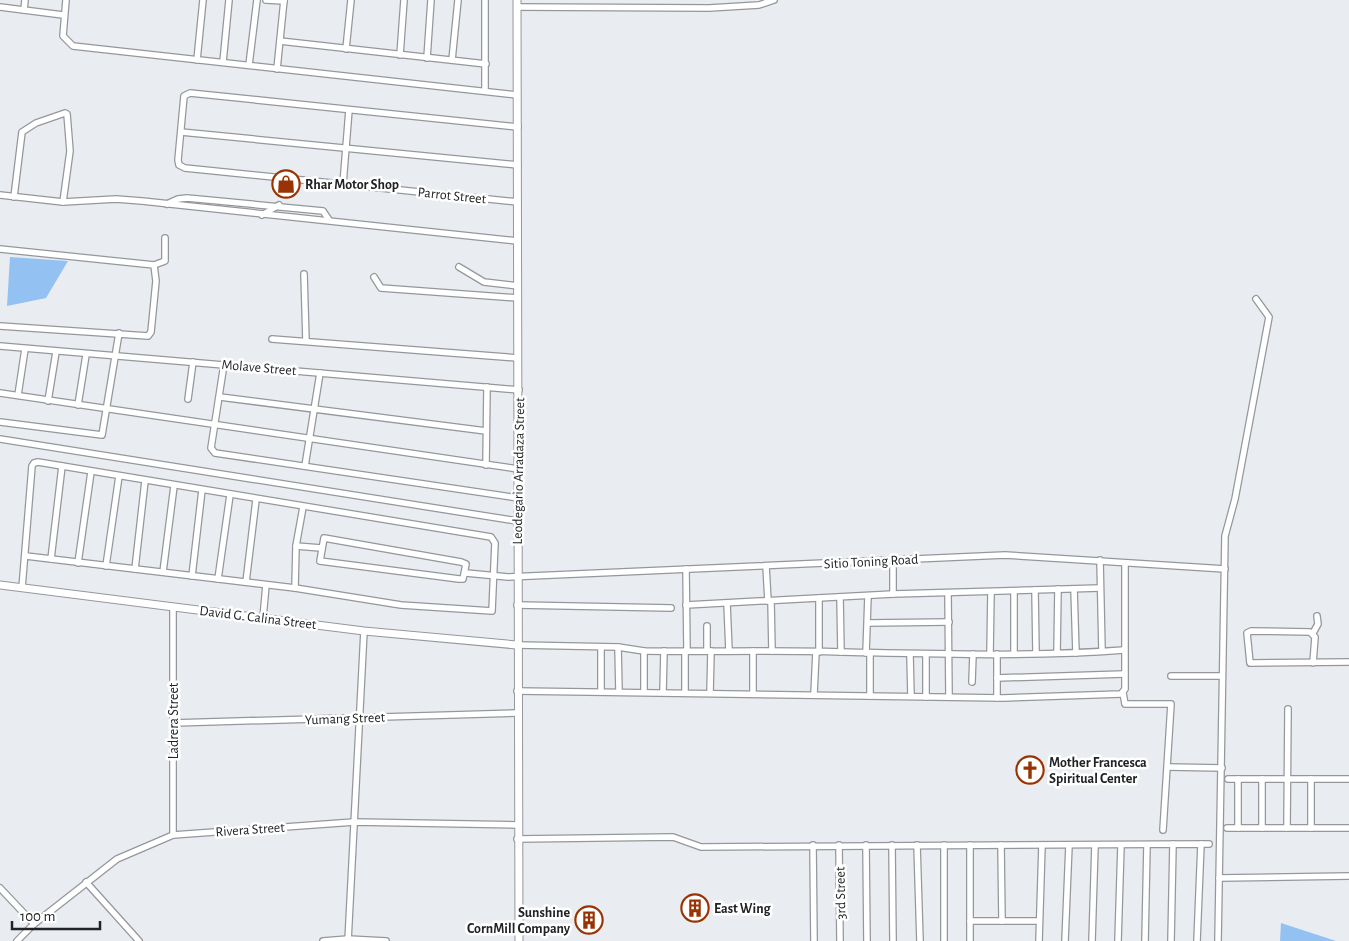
<svg xmlns="http://www.w3.org/2000/svg" width="1349" height="941" font-family="'Alegreya Sans',sans-serif">
	<style>
		.forest { fill: #93c1f1 }
		.lines { fill: none; stroke-linecap: round; stroke-linejoin: round }
		.minor-casing { stroke: #94979b; stroke-width: 8 }
		.tertiary-casing { stroke: #94979b; stroke-width: 9 }
		.minor { stroke: #fff; stroke-width: 5.5 }
		.tertiary { stroke: #fff; stroke-width: 7 }
		.labels { text-anchor: middle; stroke-width: 5; stroke-linejoin: round; paint-order: stroke }
		.poi-label { font-size: 14px; font-weight: bold; fill: #212324; stroke: #fff; text-anchor: start }
		.street-label { font-size: 14px; fill: #212324; stroke: #fff }
	</style>
	<rect width="100%" height="100%" fill="#e9edf1"/>
	<g class="forest">
		<polygon points="10,257 68,261 46,298 7,306"/>
		<polygon points="1281,923 1336,941 1280,941"/>
	</g>
	<g class="lines">
		<g class="minor-casing">
			<g id="minor">
				<polyline points="66,0 63,36 73,46 517,95"/>
				<polyline points="266,0 284,1"/>
				<polyline points="485,0 485,90"/>
				<polyline points="0,7 63,15"/>
				<polyline points="517,7 709,8 759,5 774,0"/>
				<polyline points="24,10 25,0"/>
				<polyline points="280,41 486,64"/>
				<polyline points="346,49 351,0"/>
				<polyline points="400,55 404,0"/>
				<polyline points="427,58 431,0"/>
				<polyline points="197,60 203,0"/>
				<polyline points="452,60 458,0"/>
				<polyline points="223,62 229,0"/>
				<polyline points="249,65 257,0"/>
				<polyline points="277,69 284,0"/>
				<polyline points="518,127 190,93 184,96 178,160 179,165 185,168 518,202"/>
				<polyline points="181,132 518,165"/>
				<polyline points="343,184 349,110"/>
				<polyline points="0,195 63,202 116,199 142,201 518,241"/>
				<polyline points="14,197 22,132 36,123 65,113 67,114 70,151 63,202"/>
				<polyline points="167,204 178,199 187,198 323,211 329,220"/>
				<polyline points="262,215 279,205"/>
				<polyline points="0,249 154,265 156,281 151,332 148,336 0,326"/>
				<polyline points="154,265 165,261 165,238"/>
				<polyline points="459,267 484,282 518,286"/>
				<polyline points="304,274 306,341"/>
				<polyline points="374,277 381,288 518,298"/>
				<polyline points="272,339 518,358"/>
				<polyline points="0,346 519,390"/>
				<polyline points="224,364 211,448 215,453 518,498"/>
				<polyline points="0,393 518,469"/>
				<polyline points="18,395 25,349"/>
				<polyline points="220,397 486,431"/>
				<polyline points="188,399 193,362"/>
				<polyline points="48,401 56,352"/>
				<polyline points="78,405 86,355"/>
				<polyline points="0,422 102,435 119,333"/>
				<polyline points="0,439 517,521"/>
				<polyline points="486,465 487,387"/>
				<polyline points="305,466 320,373"/>
				<polygon points="324,538 461,562 466,564 463,579 459,579 320,561"/>
				<polyline points="296,546 321,548"/>
				<polyline points="51,559 62,466"/>
				<polyline points="1100,560 1102,651"/>
				<polyline points="78,563 91,472"/>
				<polyline points="106,566 119,476"/>
				<polyline points="766,566 768,601"/>
				<polyline points="135,569 145,481"/>
				<polyline points="686,569 687,651"/>
				<polyline points="163,572 174,486"/>
				<polyline points="466,573 508,577 1005,555 1225,569"/>
				<polyline points="192,576 202,490"/>
				<polyline points="218,579 230,495"/>
				<polyline points="246,582 256,500"/>
				<polyline points="22,588 32,466 34,463 38,462 491,537 495,543 492,611 401,605 295,588 26,556"/>
				<polyline points="295,588 296,546 303,507"/>
				<polyline points="1074,589 1076,653"/>
				<polyline points="1035,590 1036,653"/>
				<polyline points="1014,591 1014,654"/>
				<polyline points="893,594 893,560"/>
				<polyline points="948,594 949,697"/>
				<polyline points="840,597 841,652"/>
				<polyline points="771,601 772,651"/>
				<polyline points="727,603 729,651"/>
				<polyline points="517,605 671,608"/>
				<polyline points="686,605 893,594 1100,588"/>
				<polyline points="173,607 173,835"/>
				<polyline points="263,618 266,585"/>
				<polyline points="868,623 949,622"/>
				<polyline points="707,626 707,651"/>
				<polyline points="1313,633 1318,624 1317,616"/>
				<path d="M517,645L618,647L644,651C710,652 776,650 841,652C936,654 1030,657 1124,650"/>
				<polyline points="618,647 619,692"/>
				<polyline points="685,651 685,693"/>
				<polyline points="819,652 819,598"/>
				<polyline points="866,653 868,596"/>
				<polyline points="870,653 870,696"/>
				<polyline points="1057,653 1058,589"/>
				<polyline points="990,654 991,592"/>
				<polyline points="997,654 997,698"/>
				<polyline points="910,655 911,696"/>
				<polyline points="1313,663 1315,637 1310,632 1251,631 1247,633 1250,663 1349,662"/>
				<polyline points="1171,676 1222,676"/>
				<polyline points="997,678 1124,674"/>
				<polyline points="972,682 973,654"/>
				<polyline points="517,691 1003,698 1121,694 1125,689 1125,563"/>
				<polyline points="601,692 601,647"/>
				<polyline points="644,692 644,651"/>
				<polyline points="663,692 664,651"/>
				<polyline points="710,693 711,651"/>
				<polyline points="1123,693 1125,704 1171,704 1163,830"/>
				<polyline points="753,694 753,651"/>
				<polyline points="814,694 816,652"/>
				<polyline points="926,697 926,655"/>
				<polyline points="173,723 517,713"/>
				<polyline points="1168,767 1222,768"/>
				<polyline points="1228,779 1349,779"/>
				<polyline points="1227,828 1349,828"/>
				<polyline points="1238,828 1238,779"/>
				<polyline points="1262,828 1262,779"/>
				<polyline points="1287,828 1288,709"/>
				<polyline points="1311,828 1311,779"/>
				<polyline points="517,839 673,837 701,847 1201,844 1197,941"/>
				<polyline points="1201,844 1209,844"/>
				<polyline points="813,845 814,941"/>
				<polyline points="839,845 840,941"/>
				<polyline points="866,845 867,941"/>
				<polyline points="892,845 893,941"/>
				<polyline points="917,845 920,941"/>
				<polyline points="944,845 944,941"/>
				<polyline points="970,845 970,941"/>
				<polyline points="1001,845 1002,921"/>
				<polyline points="1219,878 1349,876"/>
				<polyline points="86,882 139,941"/>
				<polyline points="0,888 34,924"/>
				<polyline points="970,921 1039,921"/>
				<polyline points="17,941 34,924 117,859 173,835 354,822 517,825"/>
				<polyline points="323,941 348,939 386,941"/>
				<polyline points="348,941 364,631"/>
				<polyline points="1039,941 1042,845"/>
				<polyline points="1065,941 1069,845"/>
				<polyline points="1092,941 1095,845"/>
				<polyline points="1118,941 1121,845"/>
				<polyline points="1145,941 1147,845"/>
				<polyline points="1171,941 1173,844"/>
				<polyline points="1218,941 1225,536 1235,499 1269,317 1256,299"/>
			</g>
		</g>
		<g class="tertiary-casing">
			<g id="tertiary">
				<polyline points="517,0 519,941"/>
				<polyline points="0,585 364,631 517,645"/>
			</g>
		</g>
		<use href="#minor" class="minor"/>
		<use href="#tertiary" class="tertiary"/>
	</g>
	<defs>
		<g id="shop-ring" transform="scale(1.4375)"><circle r="9.5" fill="#fff" stroke="#983303" stroke-width="1.5"/><path d="M-5-2.5h2.3a2.7 3.5 0 0 1 5.4 0H5L5.5 6h-11ZM-1.5-2.5h3a1.5 2.3 0 0 0-3 0Z" fill="#983303"/></g>
		<g id="church-ring" transform="scale(1.4375)"><circle r="9.5" fill="#fff" stroke="#983303" stroke-width="1.5"/><path d="M-1.2-6h2.4v3.5h3.3v2.4h-3.3V6h-2.4V-.1h-3.3v-2.4h3.3Z" fill="#983303"/></g>
		<g id="building-ring" transform="scale(1.4375)"><circle r="9.5" fill="#fff" stroke="#983303" stroke-width="1.5"/><path d="M-4-6H4V6H1V3H-1V6H-4ZM-2.5-4.3h1.7v1.8h-1.7ZM.8-4.3h1.7v1.8H.8ZM-2.5-1h1.7V.8h-1.7ZM.8-1h1.7V.8H.8Z" fill="#983303"/></g>
	</defs>
	<g fill-rule="evenodd">
		<use href="#shop-ring" x="286" y="184"/>
		<use href="#church-ring" x="1030" y="770"/>
		<use href="#building-ring" x="695" y="908"/>
		<use href="#building-ring" x="589" y="920"/>
	</g>
	<g class="labels">
		<g class="poi-label">
			<text x="305" y="189">Rhar Motor Shop</text>
			<text x="1049" y="767">Mother Francesca<tspan x="1049" dy="16">Spiritual Center</tspan></text>
			<text x="714" y="913">East Wing</text>
			<text x="570" y="917" text-anchor="end">Sunshine<tspan x="570" dy="16">CornMill Company</tspan></text>
		</g>
		<g class="street-label">
			<text transform="translate(452 195) rotate(6)" y="5">Parrot Street</text>
			<text transform="translate(259 367) rotate(5)" y="5">Molave Street</text>
			<text transform="translate(518 471) rotate(-89)" y="5">Leodegario Arradaza Street</text>
			<text transform="translate(871 561) rotate(-3)" y="5">Sitio Toning Road</text>
			<text transform="translate(258 617) rotate(7)" y="5">David G. Calina Street</text>
			<text transform="translate(345 718) rotate(-2)" y="5">Yumang Street</text>
			<text transform="translate(173 721) rotate(-90)" y="5">Ladrera Street</text>
			<text transform="translate(250 829) rotate(-4)" y="5">Rivera Street</text>
			<text transform="translate(840 893) rotate(-91)" y="5">3rd Street</text>
		</g>
	</g>
	<path d="M12 921v8h88v-8" fill="none" stroke="#212324" stroke-width="2.5"/>
	<text x="20" y="921" font-size="15" fill="#212324" stroke="#ffffff" stroke-width="4" paint-order="stroke">100 m</text>
</svg>
